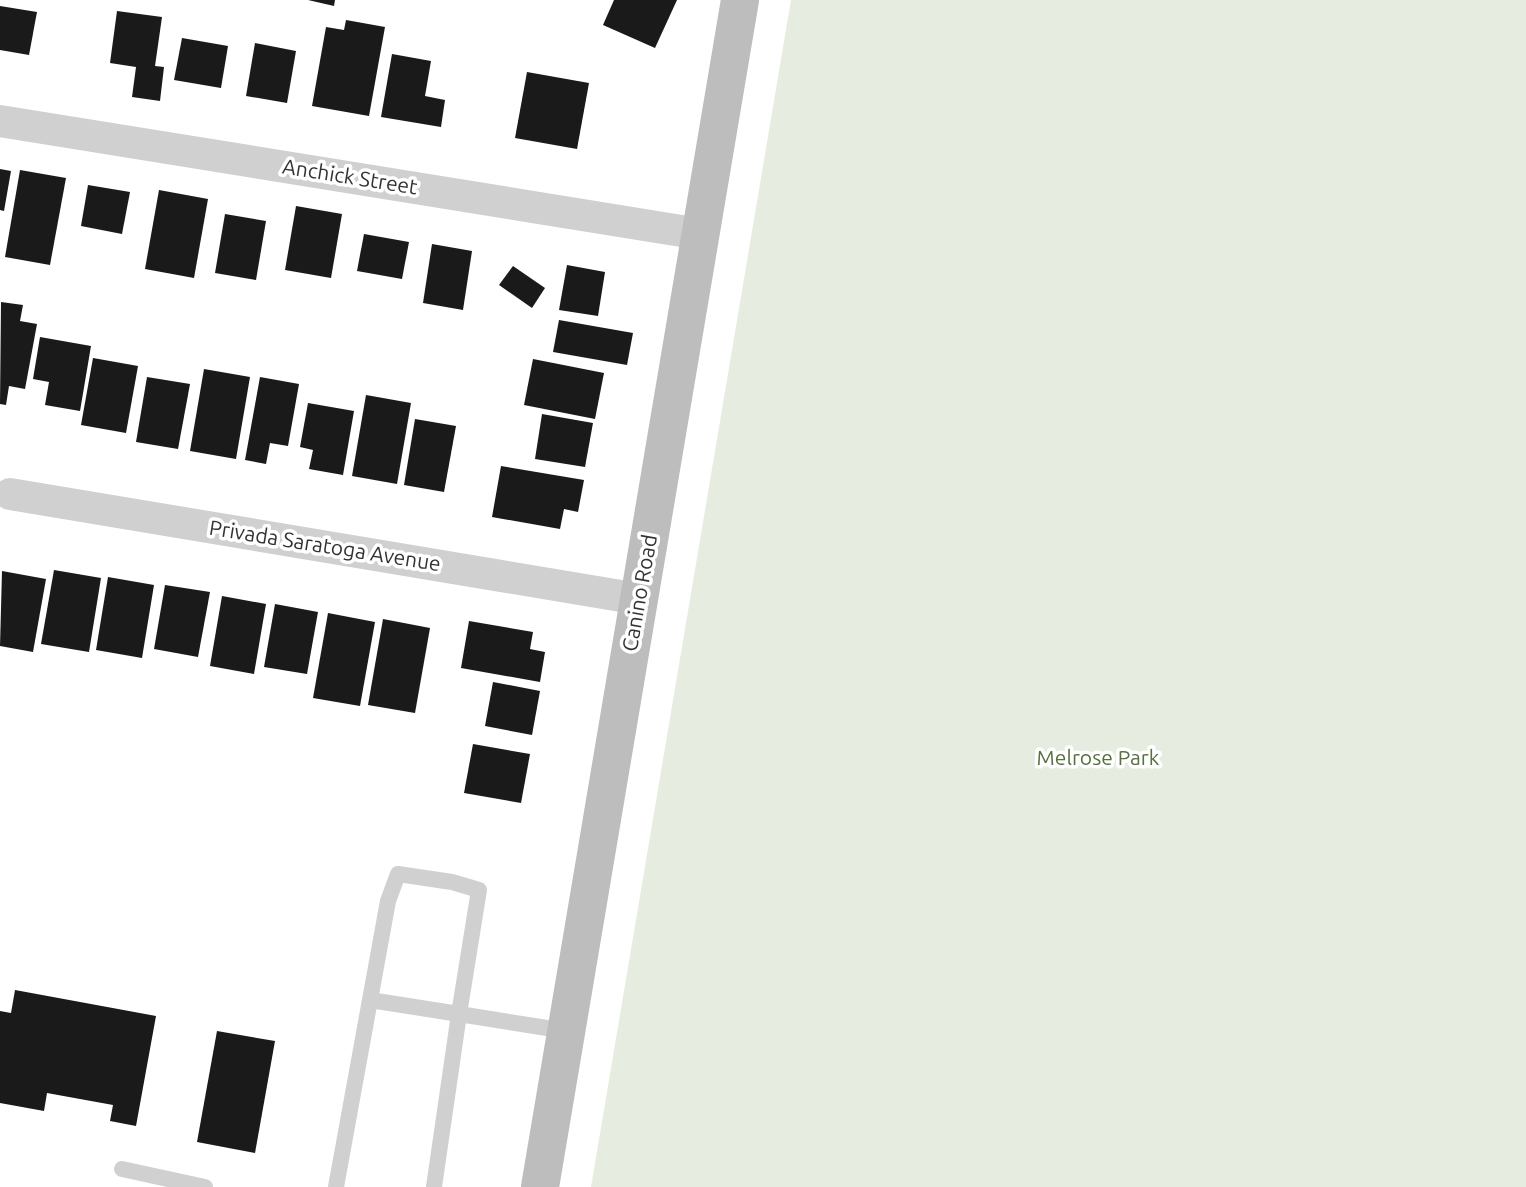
<svg xmlns="http://www.w3.org/2000/svg" width="1526" height="1187" font-family="Ubuntu,sans-serif">
	<style>
		.green { fill: #e6ecdf }
		.building { fill: #1a1a1a }
		.lines { fill: none; stroke-linecap: round; stroke-linejoin: round }
		.lane { stroke: #d0d0d0; stroke-width: 16 }
		.street { stroke: #d0d0d0; stroke-width: 32 }
		.secondary { stroke: #bdbdbd; stroke-width: 38 }
		.labels { text-anchor: middle; stroke-width: 7; stroke-linejoin: round; paint-order: stroke }
		.street-label { font-size: 21px; fill: #333; stroke: #fff }
		.park-label { font-size: 21px; fill: #56703f; stroke: #fff }
	</style>
	<rect width="100%" height="100%" fill="#fff"/>
	<polygon class="green" points="791,0 1526,0 1526,1187 591,1187"/>
	<g class="building">
		<polygon points="308,0 335,0 334,6"/>
		<polygon points="614,0 677,0 655,48 603,25"/>
		<polygon points="0,6 37,12 29,55 0,50"/>
		<polygon points="117,11 162,17 155,66 164,67 160,101 132,97 136,67 110,63"/>
		<polygon points="346,20 385,27 369,116 312,106 326,27 344,30"/>
		<polygon points="182,38 228,46 221,88 174,80"/>
		<polygon points="255,43 296,51 287,103 246,96"/>
		<polygon points="392,54 431,61 425,96 445,100 441,127 381,117"/>
		<polygon points="527,72 589,83 577,149 515,138"/>
		<polygon points="0,169 11,171 4,211 0,210"/>
		<polygon points="20,170 66,178 50,265 5,257"/>
		<polygon points="88,185 130,192 122,234 81,226"/>
		<polygon points="159,190 208,199 194,278 145,269"/>
		<polygon points="296,206 342,214 331,278 285,270"/>
		<polygon points="225,214 266,221 256,280 215,273"/>
		<polygon points="364,234 409,242 402,279 357,271"/>
		<polygon points="432,244 472,251 463,310 423,303"/>
		<polygon points="567,265 605,272 598,316 559,310"/>
		<polygon points="513,266 545,288 532,308 499,285"/>
		<polygon points="1,302 23,305 20,321 37,324 25,389 9,386 6,405 0,404"/>
		<polygon points="559,320 633,333 627,365 553,352"/>
		<polygon points="40,337 91,346 80,411 45,405 49,382 33,379"/>
		<polygon points="93,358 138,366 126,433 81,425"/>
		<polygon points="533,359 604,373 595,419 524,405"/>
		<polygon points="204,369 250,377 236,459 190,451"/>
		<polygon points="147,377 190,384 178,449 136,442"/>
		<polygon points="260,377 299,384 288,446 270,443 266,464 245,460"/>
		<polygon points="366,395 411,403 397,484 352,476"/>
		<polygon points="308,403 354,411 343,475 309,469 313,450 300,447"/>
		<polygon points="542,414 593,423 585,467 535,459"/>
		<polygon points="415,419 456,426 444,492 404,485"/>
		<polygon points="501,466 584,480 578,512 564,509 560,529 492,517"/>
		<polygon points="54,570 101,578 89,652 41,644"/>
		<polygon points="2,571 46,579 33,652 0,646"/>
		<polygon points="108,577 154,585 142,658 96,650"/>
		<polygon points="165,585 210,592 198,657 154,649"/>
		<polygon points="222,596 266,604 254,674 210,666"/>
		<polygon points="275,604 318,612 307,674 264,667"/>
		<polygon points="328,613 375,622 360,706 313,698"/>
		<polygon points="383,619 430,628 415,713 368,705"/>
		<polygon points="469,621 533,632 530,649 545,652 540,682 461,668"/>
		<polygon points="493,682 540,691 532,735 485,726"/>
		<polygon points="473,744 530,754 521,803 464,793"/>
		<polygon points="15,990 156,1016 136,1126 110,1121 113,1105 47,1093 44,1111 0,1103 0,1011 11,1013"/>
		<polygon points="217,1031 275,1041 255,1153 197,1142"/>
	</g>
	<g class="lines">
		<g class="lane">
			<polyline points="122,1169 205,1187"/>
			<polyline points="336,1187 388,901 398,874 452,882 479,890 459,1014 370,1000"/>
			<polyline points="434,1187 459,1014 566,1031"/>
		</g>
		<g class="street">
			<polyline points="0,121 700,234"/>
			<polyline points="10,494 639,599"/>
		</g>
		<polyline class="secondary" points="540,1187 740,0"/>
	</g>
	<g class="labels">
		<g class="street-label">
			<text transform="translate(350 177) rotate(9)" y="7">Anchick Street</text>
			<text transform="translate(325 546) rotate(9)" y="7">Privada Saratoga Avenue</text>
			<text transform="translate(640 593) rotate(-80)" y="7">Canino Road</text>
		</g>
		<g class="park-label">
			<text x="1098" y="765">Melrose Park</text>
		</g>
	</g>
</svg>
